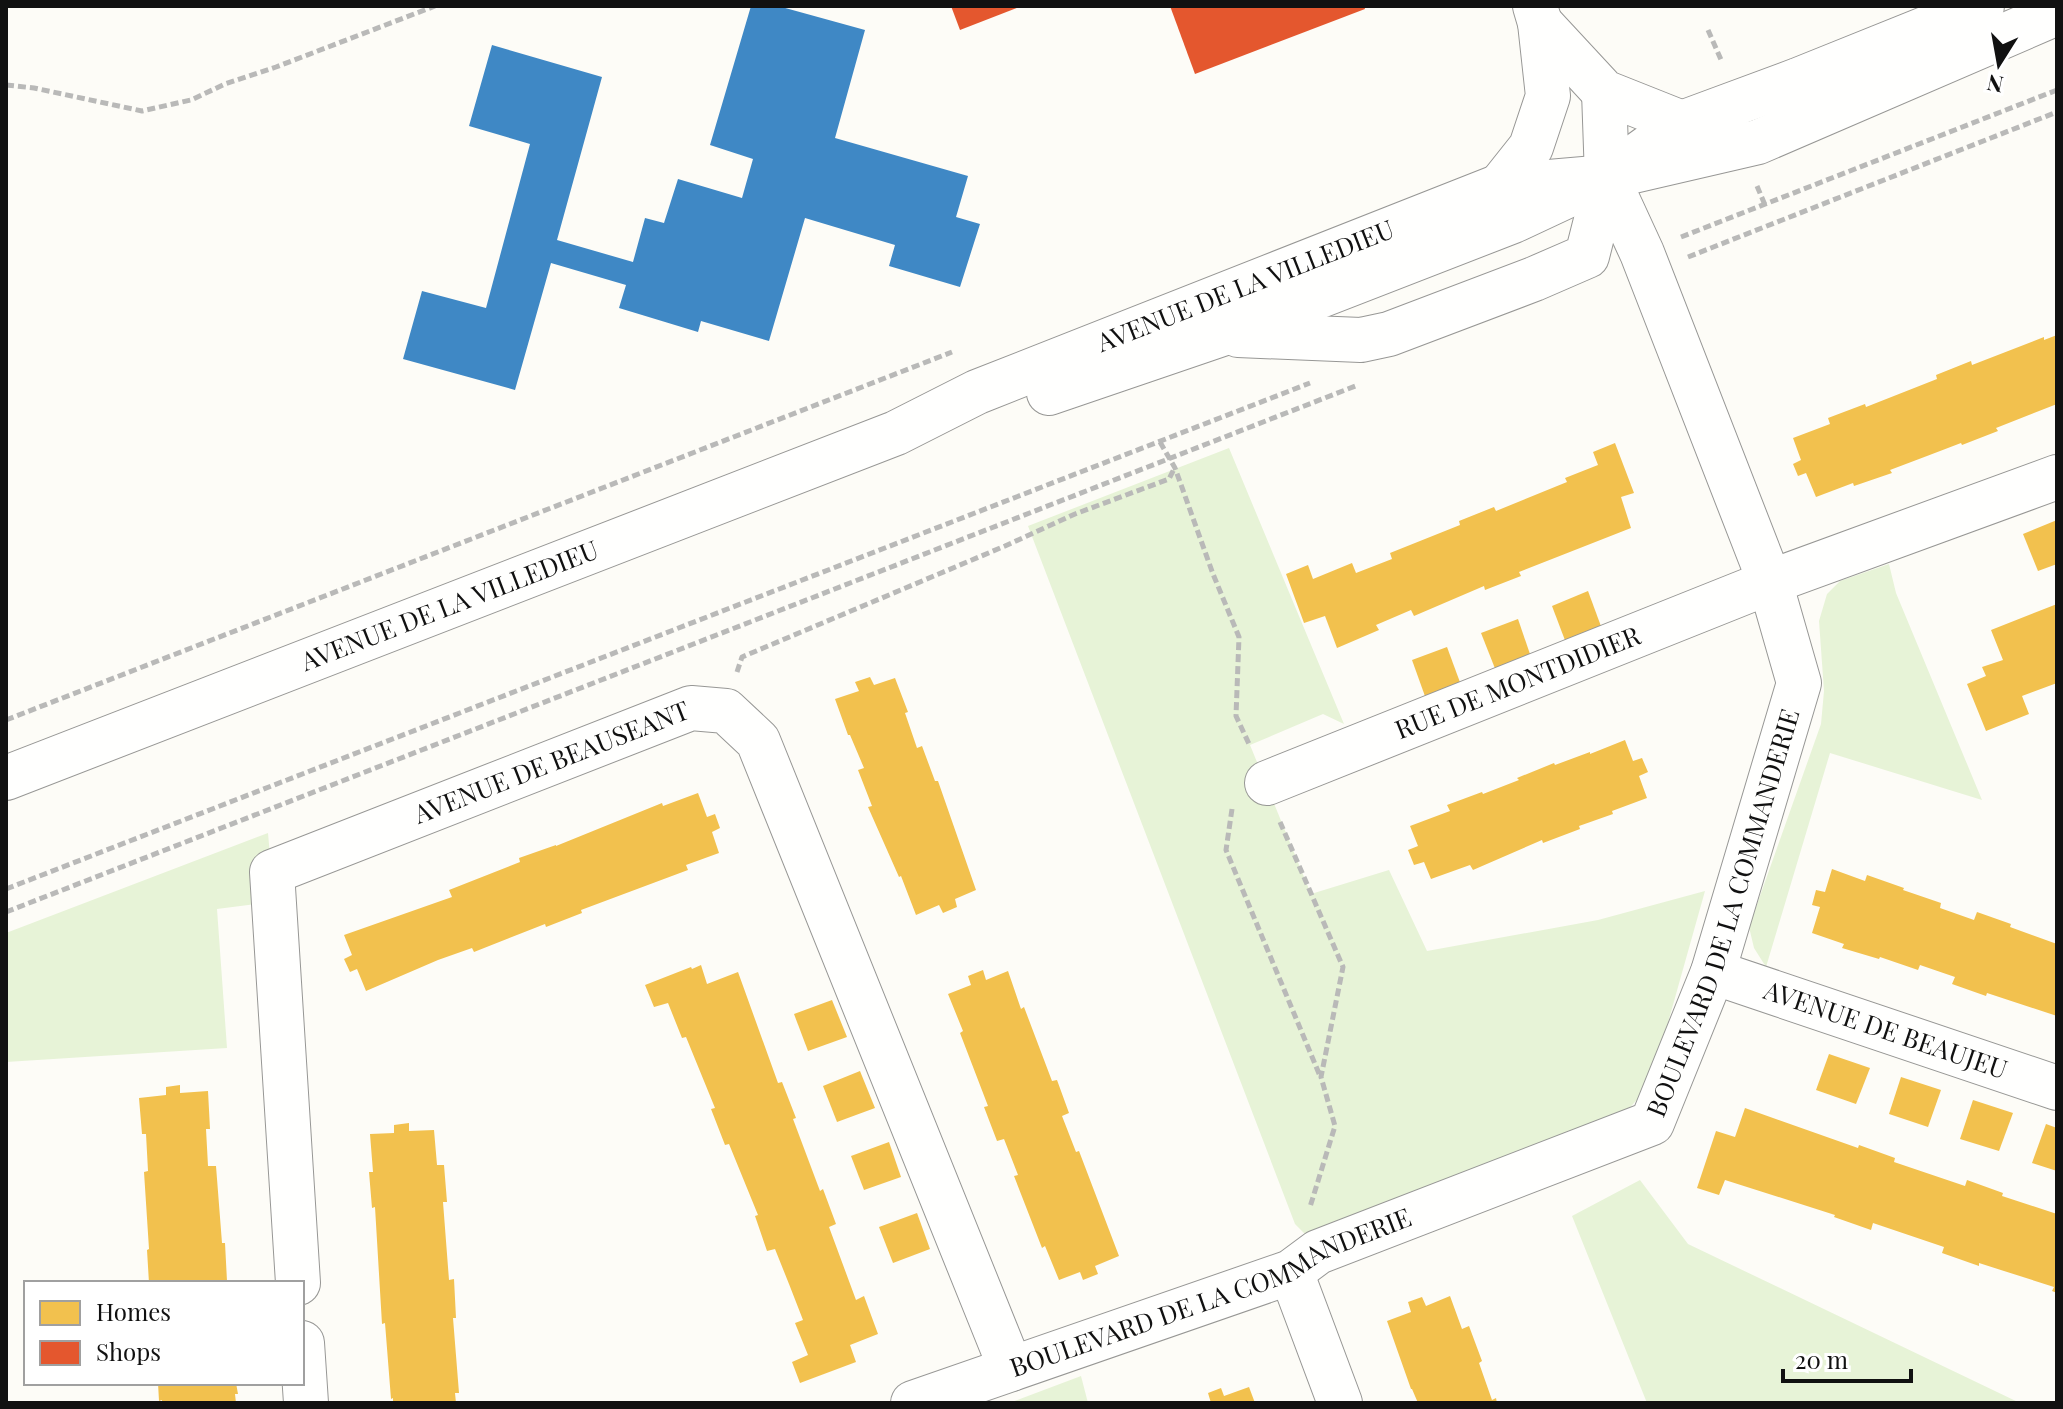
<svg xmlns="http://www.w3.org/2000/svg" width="2063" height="1409" font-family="'Playfair Display',serif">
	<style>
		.green { fill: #e7f3d7 }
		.homes { fill: #f2c14e }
		.shops { fill: #e4572e }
		.schools { fill: #3f88c5 }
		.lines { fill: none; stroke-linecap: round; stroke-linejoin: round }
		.minor-casing { stroke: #979795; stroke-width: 46 }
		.path { stroke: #b9b9b8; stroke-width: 5; stroke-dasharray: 8 4; stroke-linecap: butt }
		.minor { stroke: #fffffe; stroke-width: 44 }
		.labels { text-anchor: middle; stroke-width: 8; stroke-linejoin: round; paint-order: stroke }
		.street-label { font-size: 26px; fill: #111; stroke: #fff }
	</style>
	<rect width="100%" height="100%" fill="#fdfcf7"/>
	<g class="green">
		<polygon points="1229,448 1344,724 1323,714 1250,745 1311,894 1389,870 1427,951 1598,920 1705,891 1660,1051 1645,1091 1623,1115 1310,1239 1295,1224 1028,526"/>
		<polygon points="1889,564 1896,593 1982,800 1830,753 1766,967 1754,948 1749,927 1821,724 1824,691 1819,621 1827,594 1840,581"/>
		<polygon points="268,833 271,867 263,903 217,909 227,1048 6,1062 6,933"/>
		<polygon points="1640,1180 1688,1244 2020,1403 1647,1403 1572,1216"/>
		<polygon points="1081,1376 1088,1403 1009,1403"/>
	</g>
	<g class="homes">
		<polygon points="2057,335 2057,404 1996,428 1998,431 1962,445 1961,443 1927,456 1890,470 1892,473 1854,486 1853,483 1816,497 1806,473 1798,476 1793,464 1801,460 1793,438 1830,424 1828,418 1865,404 1866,407 1937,379 1936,375 1971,361 1972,365 2044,337 2044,340"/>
		<polygon points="1615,443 1634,493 1621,497 1631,528 1519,572 1521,576 1485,590 1484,586 1414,616 1411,610 1376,625 1379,630 1337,648 1325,616 1304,623 1286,574 1308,565 1313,579 1352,563 1356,573 1392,559 1390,553 1460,525 1459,521 1494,507 1496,511 1567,482 1565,478 1598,465 1593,452"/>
		<polygon points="2057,520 2057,564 2038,571 2023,534"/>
		<polygon points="1588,591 1602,629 1566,643 1552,606"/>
		<polygon points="2057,604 2057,683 2022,696 2029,714 1986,731 1967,684 1986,676 1982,667 2003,660 1991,630"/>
		<polygon points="1518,619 1531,657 1496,671 1481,633"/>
		<polygon points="1447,647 1461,685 1426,699 1412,660"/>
		<polygon points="870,677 874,685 895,678 908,712 905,713 917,748 922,746 935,781 938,781 976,890 955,899 957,907 943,913 939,905 916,915 901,876 899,877 868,807 872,806 858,770 864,768 850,735 848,735 835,699 859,691 855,682"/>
		<polygon points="1625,740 1633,761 1642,758 1648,772 1639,776 1647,798 1612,811 1613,814 1579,826 1580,829 1543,843 1542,840 1473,870 1470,865 1431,879 1424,862 1414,865 1408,850 1418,846 1410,826 1450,811 1447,805 1482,792 1483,794 1519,780 1517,778 1554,763 1555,765 1590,752 1590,754"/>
		<polygon points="698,793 707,817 715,814 720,828 712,832 719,853 686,865 688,870 581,910 582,913 546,927 545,924 474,952 472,948 438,960 366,991 357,969 350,972 344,959 352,955 344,935 452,897 449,890 520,862 519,858 556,845 556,846 662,803 663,806"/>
		<polygon points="1832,869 1865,881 1867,875 1904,888 1903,890 1941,903 1940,908 1974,920 1977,912 2011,924 2010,927 2057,944 2057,1016 1987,993 1986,996 1952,984 1955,977 1920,965 1918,970 1880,957 1879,959 1842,948 1844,944 1812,933 1820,907 1812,905 1816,890 1825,892"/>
		<polygon points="701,965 707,984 738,972 778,1083 782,1082 796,1118 793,1119 820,1191 823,1189 836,1224 829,1227 856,1300 864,1296 878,1334 850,1345 856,1362 800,1383 792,1362 808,1355 795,1323 803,1320 789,1284 775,1249 767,1251 755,1216 758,1215 729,1144 725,1145 711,1109 715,1108 686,1037 682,1038 668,1003 654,1007 645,985 691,967 692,969"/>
		<polygon points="983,970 986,980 1008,971 1021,1009 1024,1007 1052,1081 1057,1080 1069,1113 1062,1116 1076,1152 1079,1151 1119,1256 1095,1266 1098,1274 1083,1280 1080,1272 1059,1280 1045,1246 1042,1248 1014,1176 1018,1175 1004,1139 997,1141 984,1107 988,1106 960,1033 963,1031 948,994 971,985 968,976"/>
		<polygon points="832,1000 847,1037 808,1051 794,1014"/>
		<polygon points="1829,1054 1870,1068 1856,1104 1816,1090"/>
		<polygon points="860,1071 875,1108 837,1122 823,1086"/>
		<polygon points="1901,1077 1941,1090 1928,1127 1889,1114"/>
		<polygon points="180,1085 180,1093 208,1091 210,1129 206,1129 208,1166 216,1166 222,1243 225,1243 227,1281 225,1281 225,1283 149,1283 147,1250 149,1249 144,1172 148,1171 146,1134 142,1134 139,1098 166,1095 166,1087"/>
		<polygon points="1973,1100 2013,1113 1999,1151 1960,1139"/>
		<polygon points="1745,1108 1858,1148 1859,1145 1895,1158 1894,1162 1965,1186 1967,1180 2003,1193 2002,1196 2057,1214 2057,1293 2052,1291 2054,1287 1979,1263 1979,1266 1942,1253 1944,1247 1873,1223 1871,1230 1834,1217 1835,1215 1725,1180 1719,1195 1697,1188 1716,1131 1735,1137"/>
		<polygon points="409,1123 409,1131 434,1130 437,1165 444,1165 447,1202 443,1202 449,1280 454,1279 456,1318 453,1318 459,1393 455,1393 456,1403 393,1403 393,1398 391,1399 385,1323 382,1324 375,1207 372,1208 369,1172 373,1172 370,1134 394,1133 394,1125"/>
		<polygon points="2046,1124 2057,1128 2057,1171 2032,1163"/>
		<polygon points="889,1142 901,1177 864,1190 851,1156"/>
		<polygon points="917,1213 930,1249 893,1263 879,1227"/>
		<polygon points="1450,1296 1462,1329 1469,1326 1482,1361 1479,1363 1492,1400 1496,1398 1497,1403 1418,1403 1412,1389 1411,1389 1387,1321 1411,1312 1408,1302 1422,1297 1426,1306"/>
		<polygon points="158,1383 236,1383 238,1394 235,1394 236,1403 162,1403 162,1400 159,1401"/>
		<polygon points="1249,1387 1255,1403 1211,1403 1208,1393 1221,1388 1224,1396"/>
	</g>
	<g class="shops">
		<polygon points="951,6 1022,6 960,30"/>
		<polygon points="1170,6 1364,6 1365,9 1195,74"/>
	</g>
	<polygon class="schools" points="751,6 778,6 865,30 835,138 968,176 956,217 980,224 960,287 889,266 895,245 805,218 769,341 701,321 698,332 619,308 626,285 551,263 515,390 403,359 422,291 486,308 530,144 469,126 492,45 602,77 557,240 633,262 645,218 664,223 678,179 742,198 753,159 710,145"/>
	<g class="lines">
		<g class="minor-casing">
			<g id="minor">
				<polyline points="1540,23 1604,92 1682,123"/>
				<polyline points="1500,186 1531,147 1548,96 1540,23 1535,6"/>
				<polyline points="1238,335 1361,340 1389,334 1534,279 1587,256 1607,177"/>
				<polyline points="1049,393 1222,334 1513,221 1607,177 1758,142 2057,13"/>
				<path id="s1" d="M6,778L896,433L977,392L1500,186L1607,177L1682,123L1798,80L1982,6"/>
				<path id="s2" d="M1267,783L1770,582L2057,477"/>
				<path id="s3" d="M1713,972L2057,1088"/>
				<polyline points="1291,1272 1340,1403"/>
				<path id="s4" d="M298,1283L272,872L691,708L726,711L758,741L1011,1369"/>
				<polyline points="302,1343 306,1403"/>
				<path id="s5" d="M913,1403L1291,1272L1318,1252L1652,1123L1713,972L1799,683L1770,582L1642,253L1607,177L1604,92"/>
			</g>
		</g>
		<g class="path">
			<polyline points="1708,30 1722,62"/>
			<polyline points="6,85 34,88 142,111 191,100 225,84 276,67 435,6"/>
			<polyline points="1757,186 1765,205"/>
			<polyline points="1681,237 2057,90"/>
			<polyline points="1688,257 2057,112"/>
			<polyline points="1160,442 1175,468 1213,574 1239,637 1236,716 1250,746"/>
			<polyline points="737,672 742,657 1005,546 1075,514 1169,479 1174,469"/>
			<polyline points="6,720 952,352"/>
			<polyline points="1232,809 1226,850 1320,1076"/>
			<polyline points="1280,822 1343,967 1321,1077 1335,1126 1310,1207"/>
			<polyline points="6,889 1310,383"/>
			<polyline points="6,912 1358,385"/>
		</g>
		<use href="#minor" class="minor"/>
	</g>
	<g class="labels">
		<g class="street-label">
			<text dy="9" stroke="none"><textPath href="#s1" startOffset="1334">AVENUE DE LA VILLEDIEU</textPath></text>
			<text dy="9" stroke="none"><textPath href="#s1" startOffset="476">AVENUE DE LA VILLEDIEU</textPath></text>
			<text dy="9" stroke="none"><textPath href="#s2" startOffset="270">RUE DE MONTDIDIER</textPath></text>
			<text dy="9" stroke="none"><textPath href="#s4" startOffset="712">AVENUE DE BEAUSEANT</textPath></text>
			<text dy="9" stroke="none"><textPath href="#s5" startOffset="1014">BOULEVARD DE LA COMMANDERIE</textPath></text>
			<text dy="9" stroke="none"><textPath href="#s3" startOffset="182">AVENUE DE BEAUJEU</textPath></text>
			<text dy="9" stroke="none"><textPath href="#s5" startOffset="318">BOULEVARD DE LA COMMANDERIE</textPath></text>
		</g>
	</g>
	<rect width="2063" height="1409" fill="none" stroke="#111111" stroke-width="16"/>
	<rect x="24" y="1281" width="280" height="104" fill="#ffffff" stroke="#a0a0a0" stroke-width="2"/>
	<rect x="40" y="1301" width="40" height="24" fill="#f2c14e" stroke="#a0a0a0" stroke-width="2"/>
	<text x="96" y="1321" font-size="24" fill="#111111">Homes</text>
	<rect x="40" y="1341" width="40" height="24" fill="#e4572e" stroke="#a0a0a0" stroke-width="2"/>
	<text x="96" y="1361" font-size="24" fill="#111111">Shops</text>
	<g transform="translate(1999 64) rotate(191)" stroke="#ffffff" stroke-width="6" paint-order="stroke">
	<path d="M0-6L14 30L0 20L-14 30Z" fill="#111111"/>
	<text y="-12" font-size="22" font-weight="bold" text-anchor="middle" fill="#111111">N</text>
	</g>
	<path d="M1783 1369v12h128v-12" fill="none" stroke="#111111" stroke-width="4"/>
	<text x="1795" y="1369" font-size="24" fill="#111111" stroke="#ffffff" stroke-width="6" paint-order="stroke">20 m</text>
</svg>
